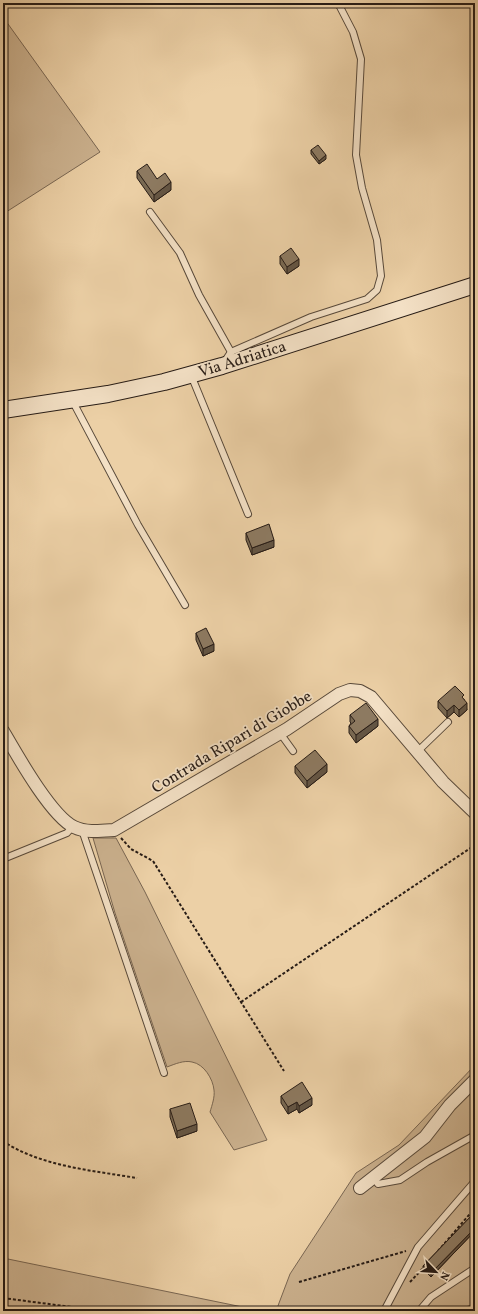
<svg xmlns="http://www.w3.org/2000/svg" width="478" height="1314" font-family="Vollkorn,serif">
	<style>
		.green { fill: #cbb18e; stroke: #796652 }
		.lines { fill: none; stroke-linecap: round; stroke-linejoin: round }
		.lane-casing { stroke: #58493a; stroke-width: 8 }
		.street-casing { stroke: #58493a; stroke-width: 14 }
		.secondary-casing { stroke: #271c16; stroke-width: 18 }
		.path { stroke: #271c16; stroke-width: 2; stroke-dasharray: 3 2; stroke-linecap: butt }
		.lane { stroke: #f3e0c5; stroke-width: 6 }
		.street { stroke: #f3e0c5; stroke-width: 12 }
		.secondary { stroke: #f3e0c5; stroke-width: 16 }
		.wall { fill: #796953; stroke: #271c16 }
		.shaded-wall { fill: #635544; stroke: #271c16 }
		.building { fill: #8d7a61; stroke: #271c16 }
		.labels { text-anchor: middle; stroke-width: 3.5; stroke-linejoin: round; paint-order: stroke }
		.street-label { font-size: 16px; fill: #271c16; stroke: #f3e0c5 }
	</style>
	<rect width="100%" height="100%" fill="#ecd0a6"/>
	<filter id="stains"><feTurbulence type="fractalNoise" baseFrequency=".005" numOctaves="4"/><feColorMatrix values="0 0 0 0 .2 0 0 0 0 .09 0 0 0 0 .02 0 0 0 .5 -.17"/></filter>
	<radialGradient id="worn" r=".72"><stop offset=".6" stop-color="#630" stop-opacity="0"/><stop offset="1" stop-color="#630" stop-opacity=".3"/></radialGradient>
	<g class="green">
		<polygon points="3,17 100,152 3,214"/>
		<path d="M93,838H116L145,892L267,1140L234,1150L210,1112C212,1105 215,1097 214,1090C213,1079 204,1064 192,1062C184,1060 175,1064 167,1067L115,913Z"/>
		<polygon points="475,1065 475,1303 457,1311 276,1311 290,1274 356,1173 399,1145"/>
		<polygon points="3,1258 262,1311 3,1311"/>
	</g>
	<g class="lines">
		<g class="lane-casing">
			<g id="lane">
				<polyline points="150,212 180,253 199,295 231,352"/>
				<polyline points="225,361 231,352 311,317 367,299 377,290 381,276 377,240 362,188 356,155 361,59 353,32 338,3"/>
				<polyline points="191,375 248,514"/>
				<polyline points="72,400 138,525 185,605"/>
				<polyline points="280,733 293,751"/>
				<polyline points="417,752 448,722"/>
				<polyline points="82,830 164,1073"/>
				<polyline points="3,859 67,833 73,826"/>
				<polyline points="374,1178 378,1184 400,1180 427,1162 475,1135"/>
				<polyline points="384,1311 418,1247 475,1181"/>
				<polyline points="419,1311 431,1297 475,1268"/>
			</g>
		</g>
		<g class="street-casing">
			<g id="street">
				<path d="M3,731C17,755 51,816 74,827C86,833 101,831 114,830L287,729L339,694L350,690L360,691L371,697L443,782L475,813"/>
				<polyline points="360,1188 425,1137 450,1105 475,1080"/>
			</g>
		</g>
		<g class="secondary-casing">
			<polyline id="secondary" points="3,410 108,394 164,382 222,366 475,285"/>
		</g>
		<g class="path">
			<polyline points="121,838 131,849 153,861 284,1071"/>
			<polyline points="241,1002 475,845"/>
			<path d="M3,1141C39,1166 95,1171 137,1178"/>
			<polyline points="438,1251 475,1208"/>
			<polyline points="299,1282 406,1251"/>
			<polyline points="410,1282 425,1266"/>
			<polyline points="3,1298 102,1311"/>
		</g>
		<use href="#lane" class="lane"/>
		<use href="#street" class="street"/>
		<use href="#secondary" class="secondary"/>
	</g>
	<g class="wall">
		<polygon points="311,150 326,159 319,164 311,154"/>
		<polygon points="137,171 157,179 171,190 154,202 137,178"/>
		<polygon points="280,256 299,266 287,274 280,264"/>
		<polygon points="246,533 274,547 252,555 246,540"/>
		<polygon points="196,633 214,651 203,656 196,640"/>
		<polygon points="464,699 467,710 459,717 454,712 447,718 438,708 438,701"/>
		<polygon points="350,715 378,726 356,743 349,733 349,726 351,723 350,722"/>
		<polygon points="295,766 327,772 307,788 295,773"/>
		<polygon points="281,1096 312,1105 299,1113 297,1109 288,1114 281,1103"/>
		<polygon points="170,1109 197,1131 177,1138 170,1117"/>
		<polygon points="475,1212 475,1231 431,1277 423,1269 423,1266"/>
	</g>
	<g class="shaded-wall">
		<polygon points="326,155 326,159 319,164 319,161"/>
		<polygon points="171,182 171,190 154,202 154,195"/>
		<polygon points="299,259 299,266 287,274 287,267"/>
		<polygon points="274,540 274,547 252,555 252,548"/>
		<polygon points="214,644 214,651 203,656 203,649"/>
		<polygon points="467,703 467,710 459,717 459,710"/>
		<polygon points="454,705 454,712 447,718 447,711"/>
		<polygon points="378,719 378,726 356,743 356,735"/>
		<polygon points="327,764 327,772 307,788 307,781"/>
		<polygon points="312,1098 312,1105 299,1113 299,1106"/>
		<polygon points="297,1102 297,1109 288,1114 288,1107"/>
		<polygon points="197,1124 197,1131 177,1138 177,1131"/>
		<polygon points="475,1228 475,1231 431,1277 431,1273"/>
	</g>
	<g class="building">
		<polygon points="318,145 326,155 319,161 311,150"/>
		<polygon points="147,164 157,179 165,173 171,182 154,195 137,171"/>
		<polygon points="291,248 299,259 287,267 280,256"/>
		<polygon points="269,524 274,540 252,548 246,533"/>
		<polygon points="206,628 214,644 203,649 196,633"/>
		<polygon points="455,686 464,695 462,697 467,703 459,710 454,705 447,711 438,701"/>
		<polygon points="366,703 378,719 356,735 349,726 355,721 350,715"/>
		<polygon points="315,750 327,764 307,781 295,766"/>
		<polygon points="302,1082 312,1098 299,1106 297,1102 288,1107 281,1096"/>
		<polygon points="190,1103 197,1124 177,1131 170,1109"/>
		<polygon points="475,1212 475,1228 431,1273 423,1266"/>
	</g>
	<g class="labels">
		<g class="street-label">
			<text transform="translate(242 358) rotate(-17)" y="6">Via Adriatica</text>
			<text transform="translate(231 741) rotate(-31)" y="6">Contrada Ripari di Giobbe</text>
		</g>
	</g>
	<rect width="478" height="1314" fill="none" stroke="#ecd0a6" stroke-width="16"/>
	<rect x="4" y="4" width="470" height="1306" fill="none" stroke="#271c16" stroke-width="2"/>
	<rect x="8" y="8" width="462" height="1298" fill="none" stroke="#271c16"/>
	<g transform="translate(436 1272) rotate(115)" stroke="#f3e0c5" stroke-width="3" paint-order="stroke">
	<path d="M0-3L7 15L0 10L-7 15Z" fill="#271c16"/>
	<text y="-6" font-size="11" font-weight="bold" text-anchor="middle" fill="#271c16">N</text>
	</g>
	<rect width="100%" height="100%" filter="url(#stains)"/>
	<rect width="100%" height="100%" fill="url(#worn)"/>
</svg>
